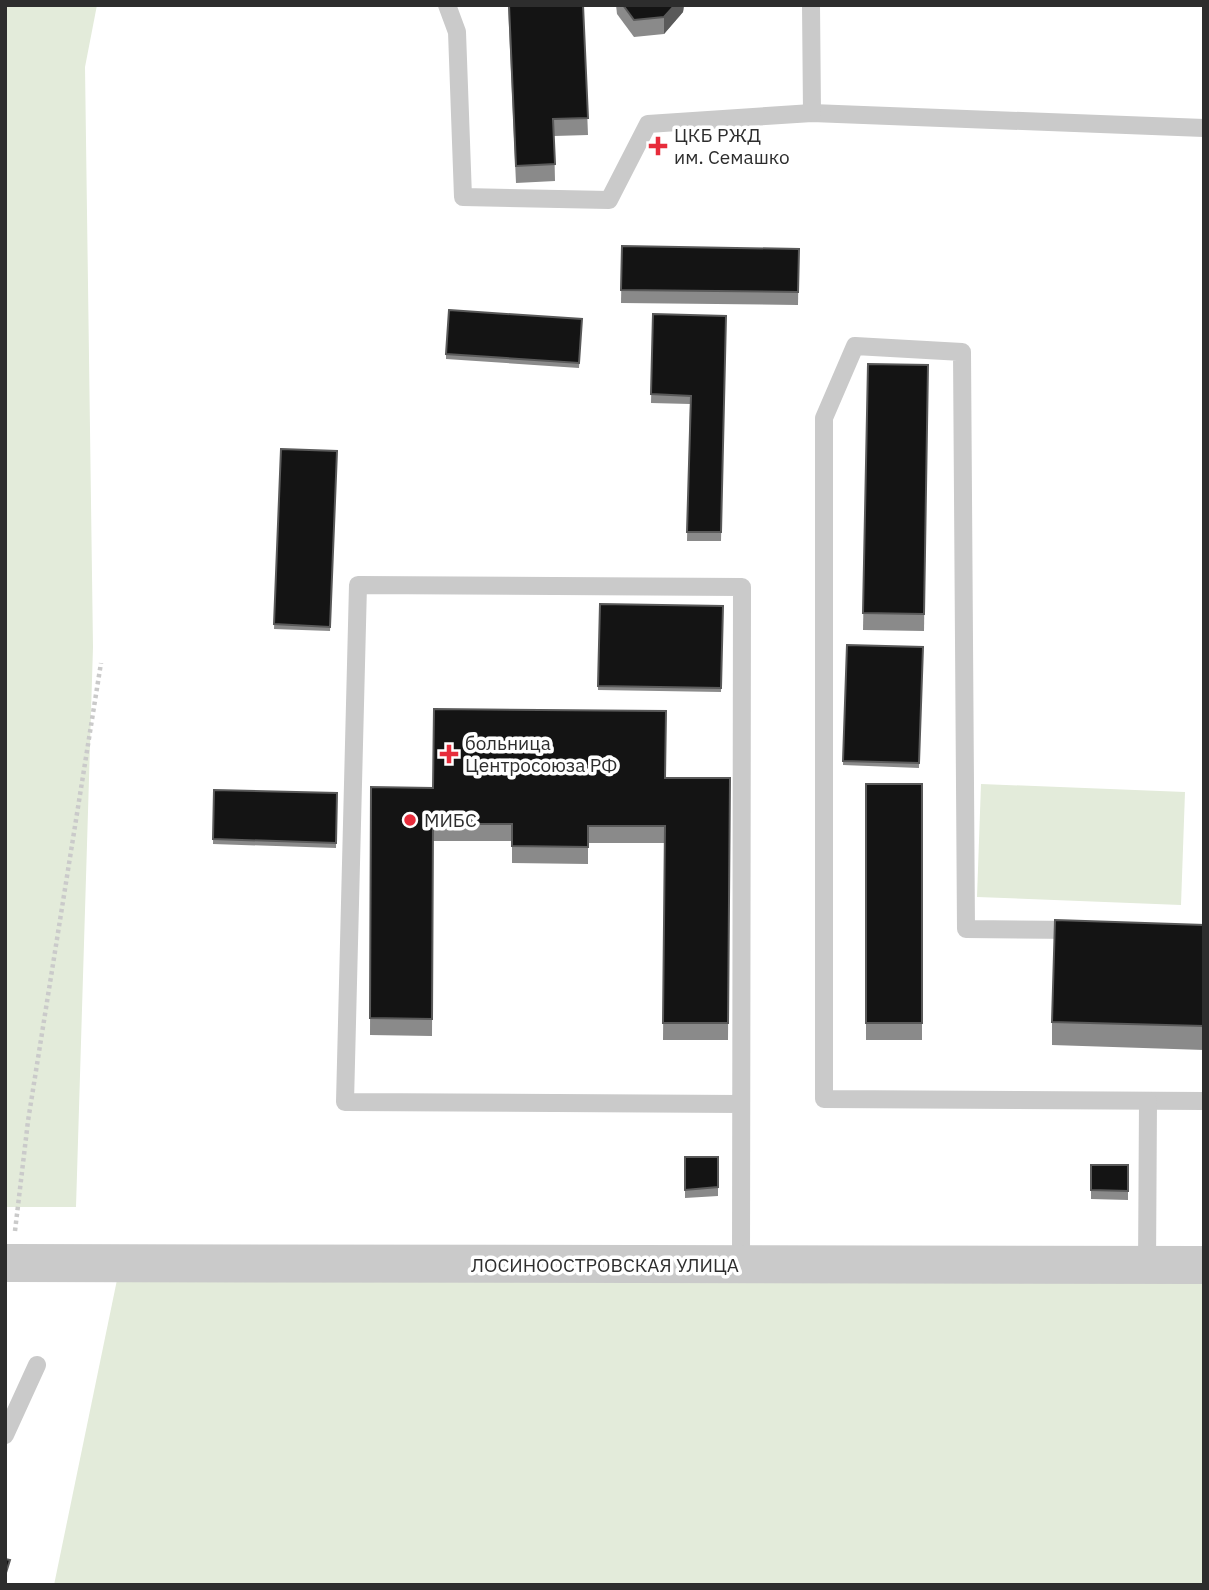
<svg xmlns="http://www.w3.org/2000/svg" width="1209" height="1590" font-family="'IBM Plex Sans',sans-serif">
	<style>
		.green { fill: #e3ebda }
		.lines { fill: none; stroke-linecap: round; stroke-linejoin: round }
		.path { stroke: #cacaca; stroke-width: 4.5; stroke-dasharray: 3.5 3.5; stroke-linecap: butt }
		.service { stroke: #cacaca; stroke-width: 18 }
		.tertiary { stroke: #cacaca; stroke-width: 38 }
		.wall { fill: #8a8a8a }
		.shaded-wall { fill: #5a5a5a }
		.building { fill: #141414; stroke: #5a5a5a; stroke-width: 2 }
		.poi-dot { fill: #e72c3b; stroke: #fff; stroke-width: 2.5 }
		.labels { text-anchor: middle; stroke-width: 7; stroke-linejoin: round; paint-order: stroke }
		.poi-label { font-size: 19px; fill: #2d2d2d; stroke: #fff; text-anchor: start }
		.street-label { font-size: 19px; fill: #2d2d2d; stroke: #fff }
	</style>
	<rect width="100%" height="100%" fill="#fff"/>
	<g class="green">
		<polygon points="5,5 97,5 85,67 93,647 76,1207 5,1207"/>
		<polygon points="981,784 1185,792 1181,905 977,897"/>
		<polygon points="1204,1273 1204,1585 54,1585 118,1275"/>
	</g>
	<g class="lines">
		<polyline class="path" points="15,1231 28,1121 101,663"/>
		<g class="service">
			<polyline points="447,5 457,32 463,197 609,200 648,124 812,113 1204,128"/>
			<polyline points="811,5 812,113"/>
			<polyline points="1077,930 966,929 962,352 855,346 824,418 824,1099 1204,1101"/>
			<polyline points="741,1265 742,587 358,585 345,1102 741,1104"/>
			<polyline points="1147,1267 1148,1101"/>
			<polyline points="5,1435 37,1365"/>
		</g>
		<polyline class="tertiary" points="5,1263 1204,1265"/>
	</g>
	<g class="wall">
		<polygon points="508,5 583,5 588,135 554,136 555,181 516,183"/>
		<polygon points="616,5 684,5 683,12 664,34 634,37 617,14"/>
		<polygon points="622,246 799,249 798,305 621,303"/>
		<polygon points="653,314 726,316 721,541 687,541 690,404 651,403"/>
		<polygon points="582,319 579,368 446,359 446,354"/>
		<polygon points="868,364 928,365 924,631 863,630"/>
		<polygon points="281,449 337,451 330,631 274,629"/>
		<polygon points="723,606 721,692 598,690 598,686"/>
		<polygon points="847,645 923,647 919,768 843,765"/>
		<polygon points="665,778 730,778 728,1040 663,1040 665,843 588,843 588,864 512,863 512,841 433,841 432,1036 370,1035 371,787 433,788"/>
		<rect x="866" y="784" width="56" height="256"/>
		<polygon points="214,790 337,793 336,848 213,844"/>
		<polygon points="1204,925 1204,1050 1052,1045 1052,1022"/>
		<polygon points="685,1157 718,1157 718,1196 685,1198"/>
		<polygon points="1091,1165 1128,1165 1128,1200 1091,1199"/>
	</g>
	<polygon class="shaded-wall" points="675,5 684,5 683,12 664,34 664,17"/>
	<g class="building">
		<polygon points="509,5 583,5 588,118 553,119 555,164 516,166"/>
		<polygon points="623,5 675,5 664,17 634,20"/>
		<polygon points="622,246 799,249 798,292 621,290"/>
		<polygon points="449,310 582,319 579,363 446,354"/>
		<polygon points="653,314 726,316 721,532 687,532 691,396 651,394"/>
		<polygon points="868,364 928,365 924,614 863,613"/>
		<polygon points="281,449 337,451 330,627 274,624"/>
		<polygon points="600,604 723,606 721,688 598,686"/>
		<polygon points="847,645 923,647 919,763 843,761"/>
		<polygon points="434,709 666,711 665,778 730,778 728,1023 663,1023 665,826 588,826 588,847 512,846 512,824 433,824 432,1019 370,1018 371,787 433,788"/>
		<rect x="866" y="784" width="56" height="239"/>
		<polygon points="214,790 337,793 336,843 213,839"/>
		<polygon points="1055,920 1204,925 1204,1026 1052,1022"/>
		<polygon points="685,1157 718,1157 718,1187 685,1190"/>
		<polygon points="1091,1165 1128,1165 1128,1191 1091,1190"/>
		<polygon points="5,1559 10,1560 5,1576"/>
	</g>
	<g class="poi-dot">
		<path d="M654.5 135.5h7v7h7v7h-7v7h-7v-7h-7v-7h7z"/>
		<path d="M445.5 743.5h7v7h7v7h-7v7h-7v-7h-7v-7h7z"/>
		<circle cx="410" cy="820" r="7"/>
	</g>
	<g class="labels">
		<g class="poi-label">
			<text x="674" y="142">ЦКБ РЖД<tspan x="674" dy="22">им. Семашко</tspan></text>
			<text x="465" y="750">больница<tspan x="465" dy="22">Центросоюза РФ</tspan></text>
			<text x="424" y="827">МИБС</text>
		</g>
		<g class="street-label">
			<text x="605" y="1272">ЛОСИНООСТРОВСКАЯ УЛИЦА</text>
		</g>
	</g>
	<rect width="1209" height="1590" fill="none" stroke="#2d2d2d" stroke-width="14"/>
</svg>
